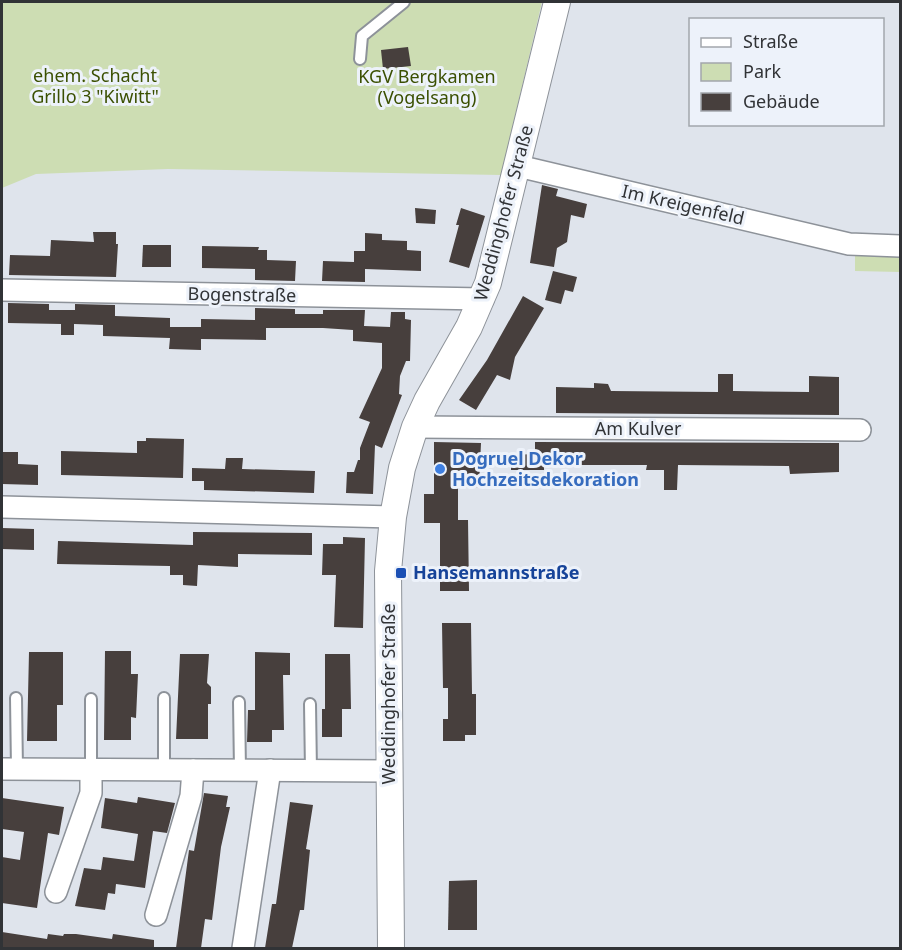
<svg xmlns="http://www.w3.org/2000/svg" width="902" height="950" font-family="'Noto Sans',sans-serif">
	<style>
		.green { fill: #cdddb3 }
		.building { fill: #473f3d }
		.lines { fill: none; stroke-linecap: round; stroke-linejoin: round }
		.service-casing { stroke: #8d9299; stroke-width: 14 }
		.minor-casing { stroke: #8d9299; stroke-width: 24 }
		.tertiary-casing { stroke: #8d9299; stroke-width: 28 }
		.service { stroke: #fff; stroke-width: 10 }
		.minor { stroke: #fff; stroke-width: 21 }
		.tertiary { stroke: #fff; stroke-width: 26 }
		.shop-dot { fill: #3f7fe0; stroke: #edf2fa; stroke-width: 2 }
		.transit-dot { fill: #1a4fb4; stroke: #edf2fa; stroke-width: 2 }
		.labels { text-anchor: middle; stroke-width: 6; stroke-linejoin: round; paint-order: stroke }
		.park-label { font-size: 18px; fill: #3b5002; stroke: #edf2fa }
		.street-label { font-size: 18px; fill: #313336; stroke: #edf2fa }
		.shop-label { font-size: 18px; font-weight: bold; fill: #366cbe; stroke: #edf2fa; text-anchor: start }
		.transit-label { font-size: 18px; font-weight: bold; fill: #164399; stroke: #edf2fa; text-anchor: start }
	</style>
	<rect width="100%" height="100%" fill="#dfe4ec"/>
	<g class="green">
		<polygon points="2,2 542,2 501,175 168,169 36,174 2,188"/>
		<polygon points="855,250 900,250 900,272 855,271"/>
	</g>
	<g class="building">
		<polygon points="408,47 411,66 383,69 381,50"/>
		<polygon points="542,185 558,189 556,196 587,204 584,218 571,215 567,242 557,248 554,267 530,263"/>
		<polygon points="415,208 436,210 435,224 416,223"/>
		<polygon points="461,208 485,216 469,268 449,262 459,225 456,225"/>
		<polygon points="93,232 116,232 116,244 118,244 116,277 9,275 10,255 50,256 51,240 94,242"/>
		<polygon points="365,233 382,234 382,240 407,241 407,250 421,251 421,271 365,269 365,282 322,281 323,261 354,262 354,251 365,251"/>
		<polygon points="143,245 171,245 171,267 142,267"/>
		<polygon points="202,246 259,247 258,250 267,250 267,260 296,261 295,281 255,280 255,269 202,268"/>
		<polygon points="553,271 577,277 573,292 565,290 561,304 545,300"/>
		<polygon points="523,296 544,308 515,357 510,380 497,375 476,410 459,400 487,360"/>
		<polygon points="8,303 49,304 49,310 75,310 75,304 115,305 115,316 170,318 170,334 170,327 201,327 201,350 169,349 170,338 103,336 103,325 74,324 74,335 61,335 61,324 8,323"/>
		<polygon points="255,308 295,309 295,314 323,314 323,310 365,310 364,326 390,327 391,312 405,312 405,319 411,320 410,361 406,361 400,376 399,394 402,395 382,448 375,445 373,494 346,493 347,472 354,472 358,460 360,460 360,448 370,422 359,418 382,368 382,343 353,341 353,330 323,328 266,328 266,340 201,339 201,319 255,320"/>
		<polygon points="718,374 733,374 733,391 809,392 809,376 839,377 839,415 556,413 556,387 594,388 594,383 608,384 611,391 718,392"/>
		<polygon points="146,438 184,439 183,478 61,475 61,451 137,453 137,441 146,441"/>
		<polygon points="434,442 481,443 479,487 458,488 458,520 468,520 469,591 440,591 440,523 424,523 424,494 434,494"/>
		<polygon points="535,442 839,443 839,472 790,474 789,466 678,465 677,490 664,490 664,470 646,470 647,465 544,465 544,470 511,470 511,455 535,454"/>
		<polygon points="3,452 18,452 18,464 38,465 38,485 2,484"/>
		<polygon points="226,458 243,458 242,469 315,471 314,493 204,490 204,481 192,481 192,468 225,469"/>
		<polygon points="2,528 34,529 34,550 2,549"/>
		<polygon points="193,532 312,533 312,555 238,554 238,567 198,565 197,586 183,585 183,575 170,575 170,566 57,564 58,541 193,545"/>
		<polygon points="343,537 365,538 363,628 334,627 336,575 322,575 323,544 343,544"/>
		<polygon points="442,623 471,623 472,694 476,694 476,735 465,735 465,741 443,741 443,719 448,719 448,688 443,688"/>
		<polygon points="105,651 131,651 131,674 138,674 136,718 131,717 131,740 104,740"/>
		<polygon points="29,652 63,652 63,705 57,705 57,741 27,741"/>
		<polygon points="255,652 290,653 290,675 283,675 284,730 272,730 272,742 247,742 248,710 255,710"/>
		<polygon points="180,654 209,654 207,683 211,687 211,704 208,704 208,739 176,739"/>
		<polygon points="325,654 350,654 351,709 342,709 342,737 322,737 322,709 325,709"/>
		<polygon points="204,793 228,796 226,807 230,807 221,847 212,920 205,919 201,948 176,948 189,850 194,851"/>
		<polygon points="138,797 175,803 167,833 153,831 145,888 116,884 115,894 108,893 105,910 75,906 84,868 101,870 103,857 134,861 138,834 101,828 105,798 137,803"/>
		<polygon points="2,798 64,807 59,835 48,833 37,908 2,903 2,857 20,860 24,832 2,829"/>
		<polygon points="290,802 313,805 306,849 310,850 304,910 300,910 292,948 265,948 272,904 276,904"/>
		<polygon points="477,880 477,930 448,930 449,881"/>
		<polygon points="2,932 47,939 48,934 63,936 64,934 76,934 112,939 113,934 154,940 154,948 2,948"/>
	</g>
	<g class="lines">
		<g class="service-casing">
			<g id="service">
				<polyline points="360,59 362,36 404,2"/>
				<polyline points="16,698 17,769"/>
				<polyline points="239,702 240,770"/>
				<polyline points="310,704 311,771"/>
				<polyline points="91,770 91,699"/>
				<polyline points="164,770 164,698"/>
			</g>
		</g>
		<g class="minor-casing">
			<g id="minor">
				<polyline points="518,166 849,244 900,246"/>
				<polyline points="2,290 483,299"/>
				<polyline points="415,427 860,430"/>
				<polyline points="2,507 393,517"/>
				<polyline points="2,769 389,771"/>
				<polyline points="56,892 91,793 91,770"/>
				<polyline points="156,915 191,796 193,770"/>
				<polyline points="243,948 270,770"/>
			</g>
		</g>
		<g class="tertiary-casing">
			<polyline id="tertiary" points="391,948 388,571 393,517 402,468 415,427 427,401 469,327 488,283 557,2"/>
		</g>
		<use href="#service" class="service"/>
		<use href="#minor" class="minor"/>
		<use href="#tertiary" class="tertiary"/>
	</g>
	<circle class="shop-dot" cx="440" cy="469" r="6"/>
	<rect class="transit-dot" x="395" y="567" width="12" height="12" rx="3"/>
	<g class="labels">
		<g class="park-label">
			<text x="95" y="82">ehem. Schacht<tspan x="95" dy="21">Grillo 3 "Kiwitt"</tspan></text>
			<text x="427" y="83">KGV Bergkamen<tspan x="427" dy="21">(Vogelsang)</tspan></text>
		</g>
		<g class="street-label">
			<text transform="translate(683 205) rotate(13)" y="6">Im Kreigenfeld</text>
			<text transform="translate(504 213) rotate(-75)" y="6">Weddinghofer Straße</text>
			<text transform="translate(242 295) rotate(1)" y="6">Bogenstraße</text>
			<text x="638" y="435">Am Kulver</text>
			<text transform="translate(389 694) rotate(-90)" y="6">Weddinghofer Straße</text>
		</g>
		<g class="shop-label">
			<text x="452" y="465">Dogruel Dekor<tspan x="452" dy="21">Hochzeitsdekoration</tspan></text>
		</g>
		<g class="transit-label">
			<text x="413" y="579">Hansemannstraße</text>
		</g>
	</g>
	<rect width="902" height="950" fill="none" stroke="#313336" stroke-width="6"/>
	<rect x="689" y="18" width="195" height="108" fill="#edf2fa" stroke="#a2a6ac" stroke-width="1.5"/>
	<rect x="701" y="38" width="30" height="9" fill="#ffffff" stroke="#a2a6ac" stroke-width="1.5"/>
	<text x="743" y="48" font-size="18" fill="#313336">Straße</text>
	<rect x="701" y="63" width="30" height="18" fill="#cdddb3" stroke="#a2a6ac" stroke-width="1.5"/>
	<text x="743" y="78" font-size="18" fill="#313336">Park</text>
	<rect x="701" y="93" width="30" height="18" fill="#473f3d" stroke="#a2a6ac" stroke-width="1.5"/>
	<text x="743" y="108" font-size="18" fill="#313336">Gebäude</text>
</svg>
